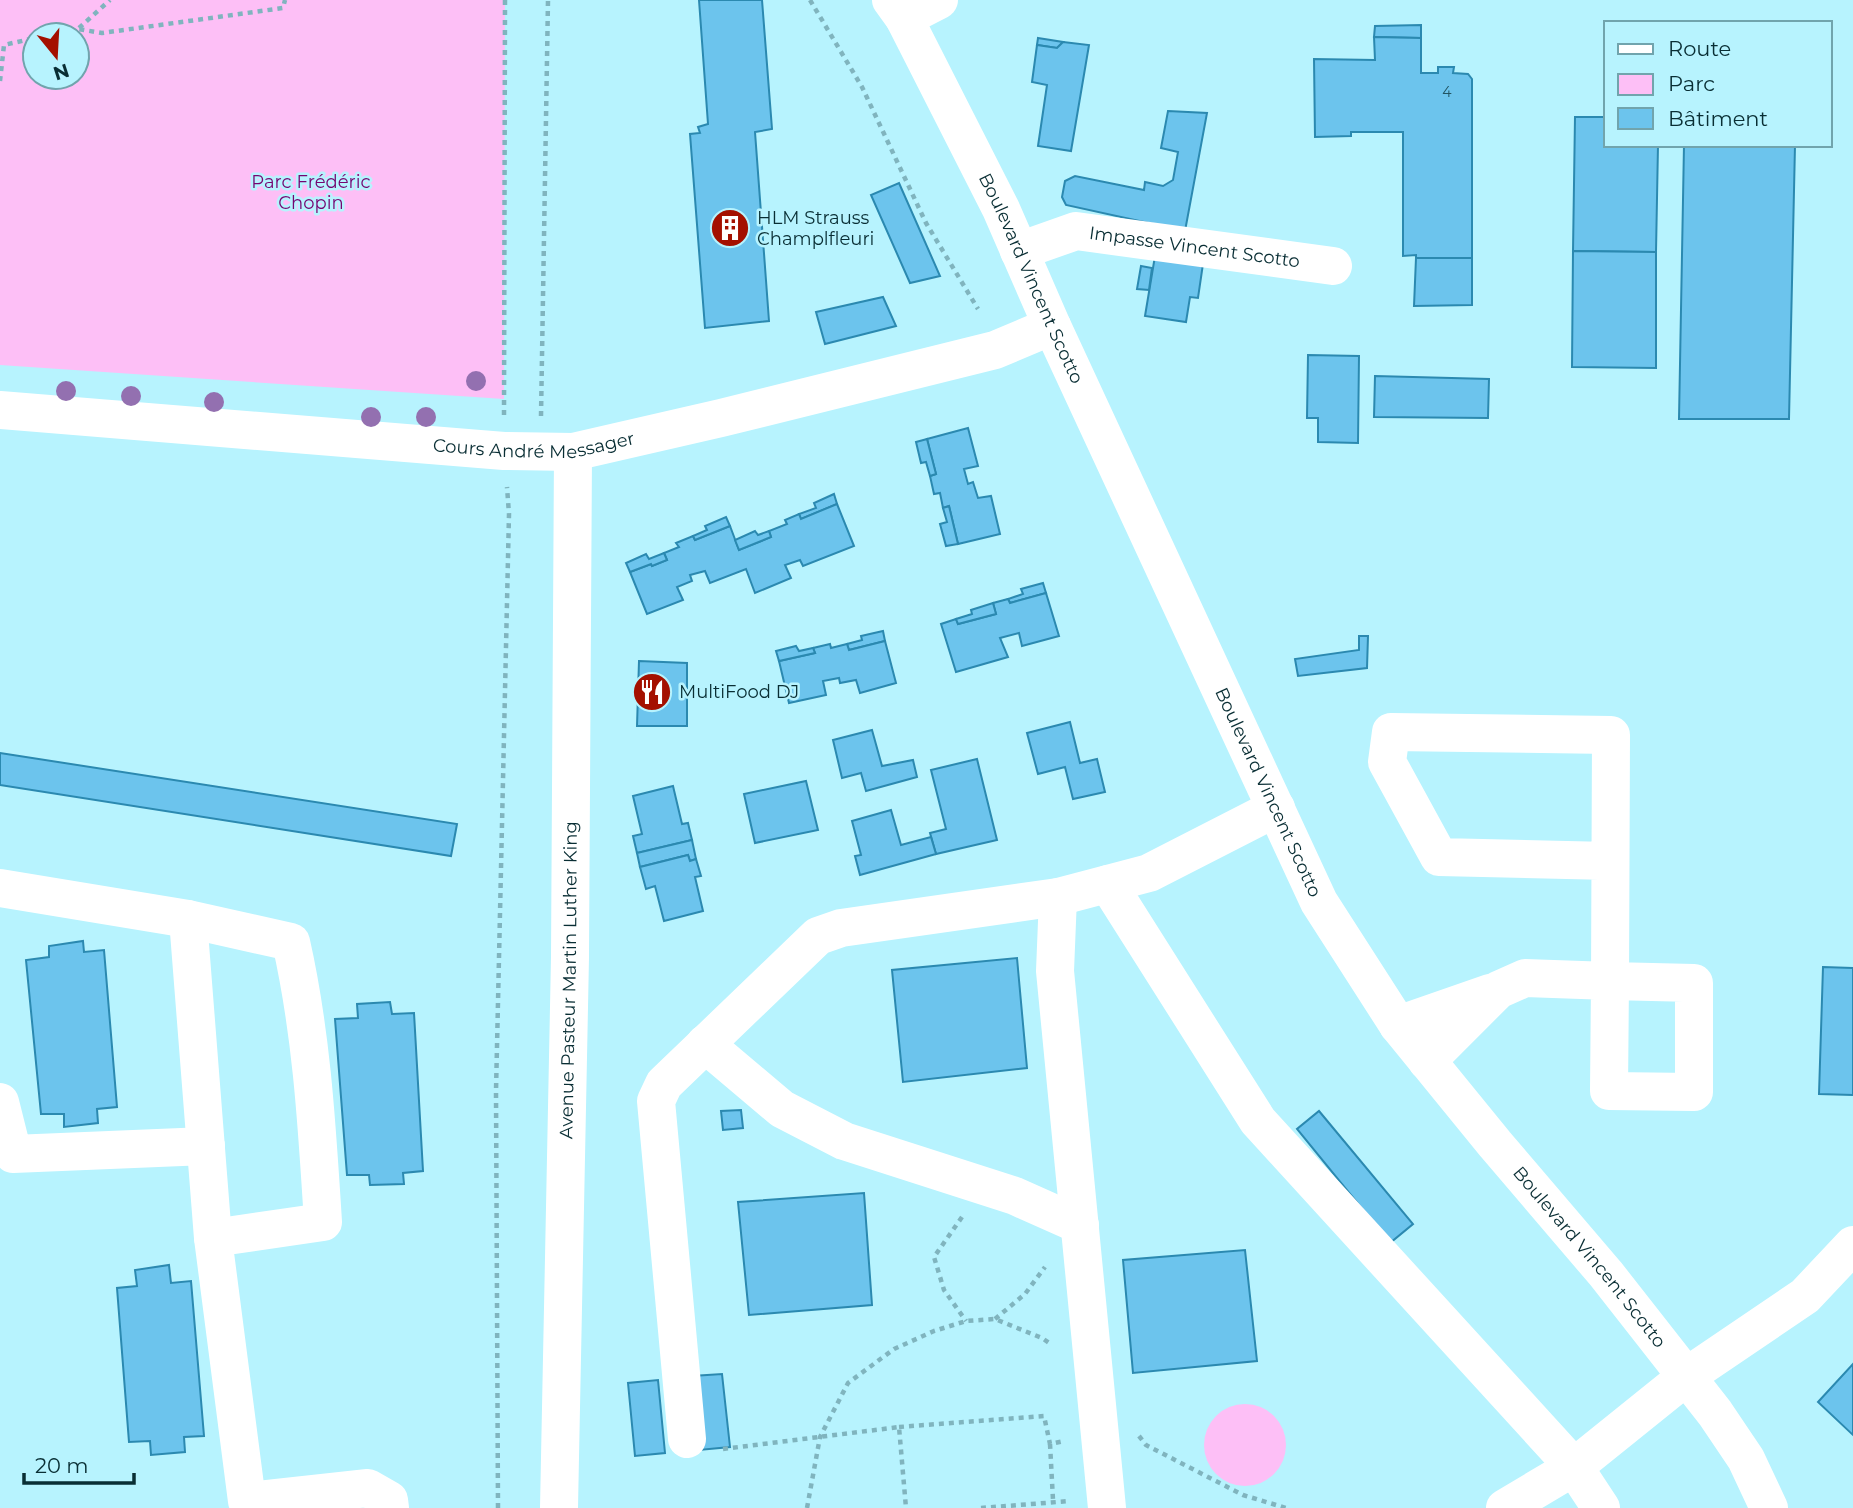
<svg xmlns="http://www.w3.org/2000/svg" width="1853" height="1508" font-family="Montserrat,sans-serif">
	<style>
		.green { fill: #fdbff6; fill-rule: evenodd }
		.building { fill: #6cc4ed; stroke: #2b89b0; stroke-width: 2 }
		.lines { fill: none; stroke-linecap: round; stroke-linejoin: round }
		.path { stroke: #80b4be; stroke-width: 4.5; stroke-dasharray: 5 5; stroke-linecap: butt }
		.minor { stroke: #fff; stroke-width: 38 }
		.tree { fill: #9370b0 }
		.labels { text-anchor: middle; stroke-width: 5; stroke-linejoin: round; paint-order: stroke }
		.number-label { font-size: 14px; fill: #225462 }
		.park-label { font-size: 18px; fill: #750570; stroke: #b7f3fe }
		.poi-label { font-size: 18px; fill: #092e34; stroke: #b7f3fe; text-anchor: start }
		.street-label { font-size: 18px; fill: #092e34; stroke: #b7f3fe }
	</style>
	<rect width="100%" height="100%" fill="#b7f3fe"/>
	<g class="green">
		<path d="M0,0H505L504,399L0,365ZM77,35V77H35V35Z"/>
		<circle cx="1245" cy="1445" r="41"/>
	</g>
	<g class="building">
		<polygon points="699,0 762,0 772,129 755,132 769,321 705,328 690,134 700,133 698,127 708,124"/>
		<polygon points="1421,25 1421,38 1374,37 1375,26"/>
		<polygon points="1374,37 1421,38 1421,73 1438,73 1438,67 1454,67 1453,73 1468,74 1472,79 1472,258 1416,258 1416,255 1403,256 1403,132 1351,132 1351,136 1315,137 1314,59 1375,60"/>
		<polygon points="1038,38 1063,42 1057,48 1037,45"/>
		<polygon points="1063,42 1089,45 1071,151 1038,146 1047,85 1032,82 1037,45 1057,48"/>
		<polygon points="1168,111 1207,113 1185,231 1066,205 1062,197 1065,181 1075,176 1144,190 1145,182 1163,186 1173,180 1178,152 1161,148"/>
		<polygon points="1575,117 1606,117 1606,145 1658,145 1656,252 1573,251"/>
		<polygon points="1684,145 1795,145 1789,419 1679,419"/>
		<polygon points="899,183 940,276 910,283 871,195"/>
		<polygon points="1156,250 1204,257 1198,298 1190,297 1186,322 1145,316"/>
		<polygon points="1573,251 1656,252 1656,368 1572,367"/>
		<polygon points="1416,258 1472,258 1472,305 1414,306"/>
		<polygon points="1141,266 1152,268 1149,290 1137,289"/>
		<polygon points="883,297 896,326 825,344 816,312"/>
		<polygon points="1308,355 1359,356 1358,443 1318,442 1318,418 1307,418"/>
		<polygon points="1375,376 1489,379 1488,418 1374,417"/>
		<polygon points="968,428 978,466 964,469 968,484 973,482 978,498 991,496 1000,534 958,544 949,506 943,508 940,493 934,494 930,476 936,474 927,439"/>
		<polygon points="927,439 936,474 930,476 926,462 921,463 916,442"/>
		<polygon points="834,494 837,504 801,519 799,514 816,508 814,503"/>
		<polygon points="837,504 854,546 803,566 800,560 785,565 791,578 755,593 746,569 710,583 705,571 690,575 692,581 677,587 683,600 647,614 630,572 651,564 652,566 667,560 664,553 679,547 676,543 693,536 695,540 730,526 739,550 771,537 769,531 787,524 785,520 799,514 801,519"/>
		<polygon points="949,506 958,544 946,546 940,524 947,522 943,508"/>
		<polygon points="726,517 730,526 695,540 693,536 707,530 705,526"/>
		<polygon points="755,531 758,535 769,531 771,537 739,550 735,540"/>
		<polygon points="664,553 667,560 652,566 651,564 630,572 626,563 646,554 649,559"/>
		<polygon points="1043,583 1046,593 1010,603 1008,599 1023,594 1021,589"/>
		<polygon points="1046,593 1059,636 1022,646 1019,633 1000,638 1008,657 956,672 941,624 956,619 958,624 996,614 993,603 1008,599 1010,603"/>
		<polygon points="993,603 996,614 958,624 956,619 972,614 971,610"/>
		<polygon points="883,631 885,641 849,650 847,644 862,640 861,636"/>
		<polygon points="1359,636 1368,636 1367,668 1298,676 1295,659 1359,650"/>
		<polygon points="885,641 896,683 860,693 856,680 840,683 839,678 823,681 826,695 789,703 779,661 815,653 813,648 830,644 831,648 847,644 849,650"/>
		<polygon points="796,646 799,651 813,648 815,653 779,661 776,651"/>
		<polygon points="639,661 687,663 687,726 637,726"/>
		<polygon points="1070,722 1080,763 1097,759 1105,792 1073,799 1065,767 1038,774 1027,733"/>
		<polygon points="872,730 882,766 913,760 917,777 866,791 861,773 842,778 833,740"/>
		<polygon points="0,753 457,824 451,856 0,785"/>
		<polygon points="977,759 997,840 936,854 930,833 946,829 931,770"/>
		<polygon points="806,781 818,830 755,843 744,794"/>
		<polygon points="673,786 682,824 688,823 692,840 637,853 633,836 642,834 633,796"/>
		<polygon points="891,810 901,845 931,837 936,854 860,875 855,856 861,855 852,821"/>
		<polygon points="692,840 696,859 690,861 688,855 640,867 637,853"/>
		<polygon points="688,855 690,861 696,859 701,876 695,877 703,911 664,921 655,886 646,889 640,867"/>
		<polygon points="83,941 84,952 104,950 117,1107 97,1109 98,1123 64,1127 64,1114 41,1114 26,960 49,957 49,946"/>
		<polygon points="1017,958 1027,1068 903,1082 892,970"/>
		<polygon points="1823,967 1853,968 1853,1095 1819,1094"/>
		<polygon points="390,1002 392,1014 414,1013 423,1171 403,1173 404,1184 370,1185 369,1175 347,1175 335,1019 358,1018 357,1004"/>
		<polygon points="741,1110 743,1128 723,1130 721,1111"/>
		<polygon points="1319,1111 1413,1224 1390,1243 1297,1129"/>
		<polygon points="864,1193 872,1305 749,1315 738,1202"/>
		<polygon points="1245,1250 1257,1361 1133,1373 1123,1260"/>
		<polygon points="169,1265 171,1283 191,1281 204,1436 184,1437 185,1452 151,1455 150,1441 129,1442 117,1288 137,1286 135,1270"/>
		<polygon points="1853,1364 1853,1435 1818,1402"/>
		<polygon points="722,1374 730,1447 699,1450 692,1376"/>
		<polygon points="658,1380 665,1453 635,1456 628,1383"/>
	</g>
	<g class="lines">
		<g class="path">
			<polyline points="810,0 862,87 926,223 978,309"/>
			<polyline points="79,28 110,0"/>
			<polyline points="50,35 78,29 102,33 283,8 285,0"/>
			<polyline points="0,81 4,45 35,38"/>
			<polyline points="504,415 505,0"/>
			<polyline points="541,416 548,0"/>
			<polyline points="962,1217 934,1257 944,1290 966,1321"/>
			<polyline points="995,1319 1025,1294 1045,1267"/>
			<polyline points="899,1427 1044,1416 1050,1444 1064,1441"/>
			<polyline points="1139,1436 1146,1445 1243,1495 1286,1508"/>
			<polyline points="1050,1444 1053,1500"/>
			<polyline points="723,1449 899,1427 906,1508"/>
			<polyline points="498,1508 496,1091 509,514 507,487"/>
			<polyline points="807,1508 820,1437 848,1383 894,1349 934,1331 966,1321 995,1319 1042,1338 1052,1345"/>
			<polyline points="981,1508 1070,1501"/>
		</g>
		<g class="minor">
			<path id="s1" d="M891,0L904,18L1001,209L1052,326L1319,902L1398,1025L1495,1144L1606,1274L1715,1413L1746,1459L1769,1508"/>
			<polyline points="904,18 939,0"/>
			<path id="s2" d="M1019,251L1076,231L1333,266"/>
			<path id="s3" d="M0,410L504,451L573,452L721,418L995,350L1052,326"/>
			<polyline points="1108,884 1258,1121 1574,1467 1601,1508"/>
			<path d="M0,888L188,919L291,942C312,1035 317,1128 323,1222L213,1238L247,1501L368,1488L389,1500L390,1508"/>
			<polyline points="1058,897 1055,971 1107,1508"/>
			<polyline points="188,919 213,1238"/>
			<polyline points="1398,1025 1490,993"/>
			<polyline points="705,1044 782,1109 844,1141 1015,1196 1080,1225"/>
			<polyline points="1427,1061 1498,990 1525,978 1610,981 1609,1091 1694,1092 1694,983 1610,981 1611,735 1391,732 1387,762 1439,857 1610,861"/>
			<polyline points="0,1102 13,1154 206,1146"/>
			<polyline points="687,1439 656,1101 664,1084 818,936 841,928 1058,897 1149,873 1276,808"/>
			<path id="s4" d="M559,1508L570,957L573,452"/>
			<polyline points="1505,1508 1574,1467 1687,1376 1805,1296 1853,1245"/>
		</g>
	</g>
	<g class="tree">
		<circle cx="476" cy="381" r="10"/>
		<circle cx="66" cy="391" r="10"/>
		<circle cx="131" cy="396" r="10"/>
		<circle cx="214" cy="402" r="10"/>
		<circle cx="371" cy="417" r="10"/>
		<circle cx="426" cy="417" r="10"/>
	</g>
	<defs>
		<g id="building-disc" transform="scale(2.0125)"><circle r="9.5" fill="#a41000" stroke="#b7f3fe"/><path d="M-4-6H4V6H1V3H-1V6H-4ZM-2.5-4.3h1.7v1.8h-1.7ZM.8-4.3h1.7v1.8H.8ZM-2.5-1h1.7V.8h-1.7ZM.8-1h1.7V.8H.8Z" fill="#fff"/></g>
		<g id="restaurant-disc" transform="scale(2.0125)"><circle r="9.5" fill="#a41000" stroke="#b7f3fe"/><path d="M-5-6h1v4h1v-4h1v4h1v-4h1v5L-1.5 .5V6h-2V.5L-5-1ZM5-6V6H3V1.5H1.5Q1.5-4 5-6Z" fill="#fff"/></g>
	</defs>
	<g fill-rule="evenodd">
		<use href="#building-disc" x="730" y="228"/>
		<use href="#restaurant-disc" x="652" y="692"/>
	</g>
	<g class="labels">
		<g class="number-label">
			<text x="1447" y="97">4</text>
		</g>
		<g class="park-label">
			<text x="311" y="188">Parc Frédéric<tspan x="311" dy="21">Chopin</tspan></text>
		</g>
		<g class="poi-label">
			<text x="757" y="224">HLM Strauss<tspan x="757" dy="21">Champlfleuri</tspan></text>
			<text x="679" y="698">MultiFood DJ</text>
		</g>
		<g class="street-label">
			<text dy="6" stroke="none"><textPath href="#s2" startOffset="180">Impasse Vincent Scotto</textPath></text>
			<text dy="6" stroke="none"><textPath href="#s1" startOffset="312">Boulevard Vincent Scotto</textPath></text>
			<text dy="6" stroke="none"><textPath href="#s3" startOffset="536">Cours André Messager</textPath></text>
			<text dy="6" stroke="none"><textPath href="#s1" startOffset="878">Boulevard Vincent Scotto</textPath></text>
			<text dy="6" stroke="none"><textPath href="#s4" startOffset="528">Avenue Pasteur Martin Luther King</textPath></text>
			<text dy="6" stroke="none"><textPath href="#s1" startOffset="1446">Boulevard Vincent Scotto</textPath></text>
		</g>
	</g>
	<rect x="1604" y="21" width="228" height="126" fill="#b7f3fe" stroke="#71a4ad" stroke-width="2"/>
	<rect x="1618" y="44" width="35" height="10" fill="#ffffff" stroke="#71a4ad" stroke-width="2"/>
	<text x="1668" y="56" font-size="21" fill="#092e34">Route</text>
	<rect x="1618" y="74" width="35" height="21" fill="#fdbff6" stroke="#71a4ad" stroke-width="2"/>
	<text x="1668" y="91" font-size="21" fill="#092e34">Parc</text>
	<rect x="1618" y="108" width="35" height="21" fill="#6cc4ed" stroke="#71a4ad" stroke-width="2"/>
	<text x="1668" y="126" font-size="21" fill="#092e34">Bâtiment</text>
	<g transform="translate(56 56) rotate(162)"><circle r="33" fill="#b7f3fe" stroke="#71a4ad" stroke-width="2"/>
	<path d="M0-5L12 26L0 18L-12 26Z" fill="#a41000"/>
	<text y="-10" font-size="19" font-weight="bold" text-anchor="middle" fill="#092e34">N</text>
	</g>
	<path d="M24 1473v10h110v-10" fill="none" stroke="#092e34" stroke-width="3.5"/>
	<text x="35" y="1473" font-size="21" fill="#092e34" stroke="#b7f3fe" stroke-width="5" paint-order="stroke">20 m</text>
</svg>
